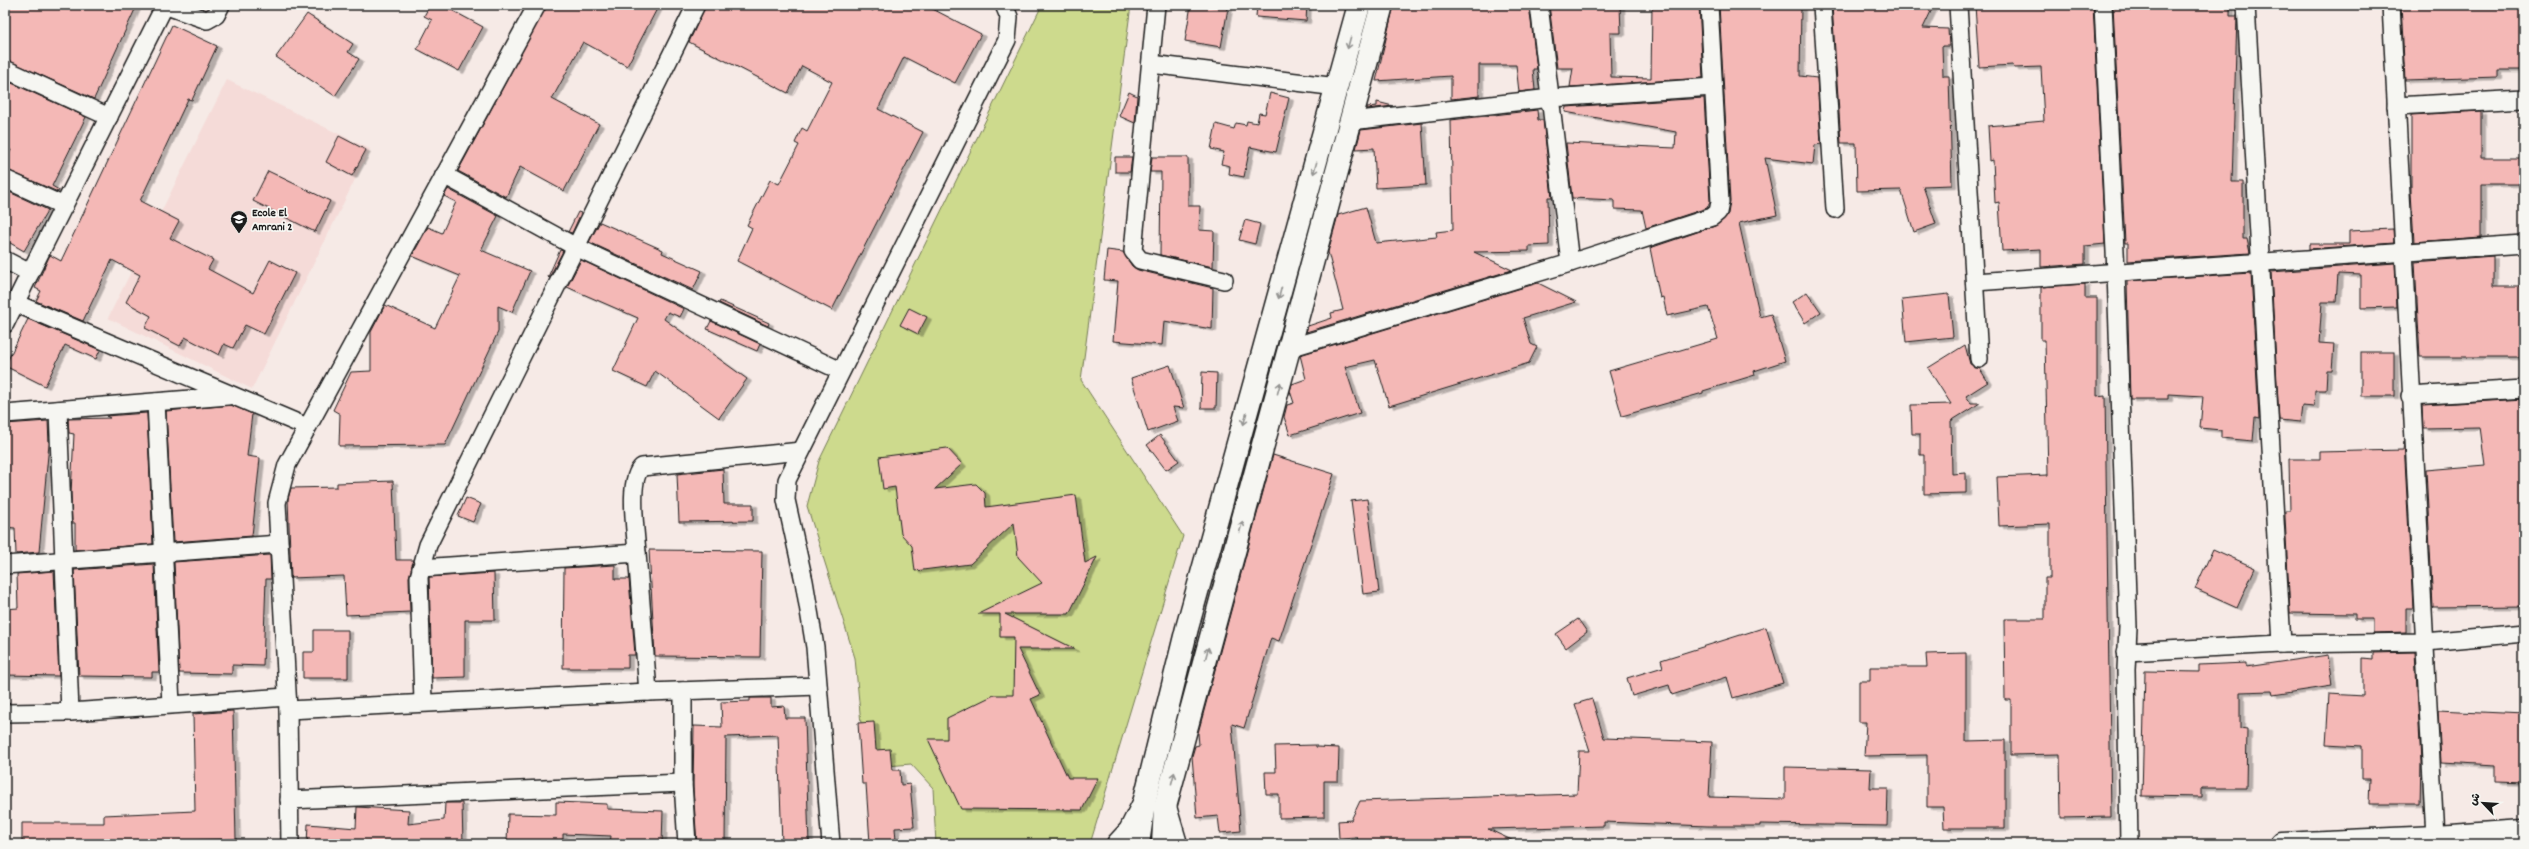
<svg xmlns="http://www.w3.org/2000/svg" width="2529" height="849" font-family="Dekko,'Playpen Sans Arabic',sans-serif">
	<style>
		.built { fill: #f5dbd8 }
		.green { fill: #cdda8d; stroke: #747b54 }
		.building { fill: #f4b8b6; stroke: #1c1c1c; filter: url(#shadow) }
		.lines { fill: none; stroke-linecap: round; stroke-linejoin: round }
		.street-casing { stroke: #1c1c1c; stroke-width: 20 }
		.secondary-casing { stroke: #1c1c1c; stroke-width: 25 }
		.primary-casing { stroke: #1c1c1c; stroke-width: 25 }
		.street { stroke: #f6f6f2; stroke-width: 17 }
		.secondary { stroke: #f6f6f2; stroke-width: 22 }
		.primary { stroke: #f6f6f2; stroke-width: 22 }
		.oneway { stroke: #949492 }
		.labels { text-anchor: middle; stroke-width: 3.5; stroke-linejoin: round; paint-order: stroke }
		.poi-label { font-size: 12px; font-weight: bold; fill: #1c1c1c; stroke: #f6f6f2; text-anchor: start }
	</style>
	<defs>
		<filter id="shadow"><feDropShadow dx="4.5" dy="2.5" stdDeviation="0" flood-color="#0004"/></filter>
	</defs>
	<rect width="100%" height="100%" fill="#f6eae6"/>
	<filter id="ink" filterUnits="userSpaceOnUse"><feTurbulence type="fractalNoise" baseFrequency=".025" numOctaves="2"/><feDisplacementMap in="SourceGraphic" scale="8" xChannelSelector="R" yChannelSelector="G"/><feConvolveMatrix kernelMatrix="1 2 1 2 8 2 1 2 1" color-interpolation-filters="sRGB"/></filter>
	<g filter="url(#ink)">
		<polygon class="built" points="227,80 370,149 252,389 108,318"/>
		<polygon class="green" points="1042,5 1131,5 1081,380 1183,536 1090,844 936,844 933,788 911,764 865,768 855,658 807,506 819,461"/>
		<g class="building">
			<polygon points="5,5 137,5 94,99 5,59"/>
			<polygon points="430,5 442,5 483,27 459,71 417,49 432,20 424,16"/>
			<polygon points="547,5 659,5 627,66 583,42 552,99 599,124 564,191 520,167 506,197 458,171"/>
			<polygon points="706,5 862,5 873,11 876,5 925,5 981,34 955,83 904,57 878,109 923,132 832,310 737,261 752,228 747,225 770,180 779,184 799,145 795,143 802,128 807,131 832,82 802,66 788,93 689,42"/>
			<polygon points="1191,5 1228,8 1221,47 1185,41"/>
			<polygon points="1257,5 1307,5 1306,21 1256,17"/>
			<polygon points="1394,5 1529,5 1537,69 1533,69 1535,90 1519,92 1516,65 1479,65 1479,96 1451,99 1451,76 1376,81"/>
			<polygon points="1549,5 1620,5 1621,33 1610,33 1611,77 1651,78 1652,5 1699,5 1703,78 1570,87 1573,68 1557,68"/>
			<polygon points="1719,5 1801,5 1800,76 1817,78 1821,144 1815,145 1813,164 1765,158 1777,215 1739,223 1760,317 1771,314 1785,361 1754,371 1755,375 1703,391 1703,393 1622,416 1609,371 1718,339 1708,307 1667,316 1663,297 1660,298 1650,248 1715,226 1728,214 1730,201"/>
			<polygon points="1832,5 1934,5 1923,28 1948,29 1949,46 1942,46 1943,76 1949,76 1952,185 1923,186 1936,224 1914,232 1901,190 1857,191 1856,143 1841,143"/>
			<polygon points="1975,5 2093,5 2105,244 2085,246 2085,264 2041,267 2041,249 2002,251 1999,202 1995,203 1993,160 1990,161 1988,126 2044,121 2041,67 2014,68 2013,65 1979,67"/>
			<polygon points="2113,5 2230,5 2230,16 2237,16 2232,182 2243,182 2243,239 2247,239 2250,253 2128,261 2128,243 2125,243"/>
			<polygon points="2401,5 2524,5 2524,70 2498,70 2498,77 2405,80"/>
			<polygon points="307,14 353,44 348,52 359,59 335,96 276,57"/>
			<polygon points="172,25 217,46 192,100 188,99 140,201 179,221 170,238 213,260 208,269 253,293 270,260 295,273 264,334 245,325 233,348 224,344 219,355 185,337 180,346 145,328 151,316 126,302 140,275 112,260 83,321 36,301 41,291 35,288 48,259 50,255 61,261"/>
			<polygon points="5,80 86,117 52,186 59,190 58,192 5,169 5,162 11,150 5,147"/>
			<polygon points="1129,92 1137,96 1135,123 1119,116"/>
			<polygon points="1270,93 1289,98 1276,152 1250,147 1244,177 1229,174 1230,166 1221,164 1224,152 1211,149 1216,124 1234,129 1236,123 1246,125 1247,121 1257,123 1259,113 1265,114"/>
			<polygon points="1704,98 1710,201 1707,208 1646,228 1642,210 1614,209 1614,200 1572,198 1566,143 1675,148 1676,132 1565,112 1566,107"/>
			<polygon points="1377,102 1393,106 1367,109 1367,107 1377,106"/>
			<polygon points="1537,110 1538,120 1543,120 1552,197 1548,197 1549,245 1529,246 1529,251 1474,252 1512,270 1306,332 1308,326 1332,318 1331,313 1343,310 1328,252 1338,215 1366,207 1376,243 1437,237 1436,232 1453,230 1451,120"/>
			<polygon points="2481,111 2481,158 2524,158 2524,184 2481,184 2481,237 2414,242 2411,192 2411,115"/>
			<polygon points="1422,123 1426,185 1376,188 1374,148 1356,149 1361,130"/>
			<polygon points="339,136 366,150 352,176 326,162"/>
			<polygon points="1115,157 1132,157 1130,172 1115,172"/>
			<polygon points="1152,157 1188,157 1188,206 1200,206 1199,230 1214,231 1213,267 1160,255 1161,172 1150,172"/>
			<polygon points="268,171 330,201 315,232 253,201"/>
			<polygon points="448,189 498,216 481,250 530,271 512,312 498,306 498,332 445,445 339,446 340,414 333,410 351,372 371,371 371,332 385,305 435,328 460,276 412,256 428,227 442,233 456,202 444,196"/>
			<polygon points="5,190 48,210 24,251 5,240"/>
			<polygon points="578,212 581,213 572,233 568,232"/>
			<polygon points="1245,220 1260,224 1255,244 1239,240"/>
			<polygon points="600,222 663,250 662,253 702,271 693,290 589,242"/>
			<polygon points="2393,229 2394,243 2309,249 2309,244 2349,244 2349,231"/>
			<polygon points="560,250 563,251 549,278 548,277"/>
			<polygon points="1107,250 1123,252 1132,266 1138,270 1213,288 1212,329 1164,321 1162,345 1113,341 1118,281 1104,280"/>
			<polygon points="2493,256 2493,286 2524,286 2524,357 2420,357 2415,262"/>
			<polygon points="581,260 684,309 680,317 668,312 664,319 747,379 719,418 655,371 647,387 613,371 638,318 567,287"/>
			<polygon points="2395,263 2397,307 2361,308 2361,275 2338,274 2336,302 2322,302 2319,343 2334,344 2332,370 2327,370 2326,390 2315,390 2314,407 2302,406 2300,422 2279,420 2271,272"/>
			<polygon points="2251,273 2259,419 2255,418 2253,441 2221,438 2221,430 2200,428 2203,396 2168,394 2168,399 2130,399 2127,281"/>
			<polygon points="1538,283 1576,302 1523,318 1531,344 1537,347 1529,363 1389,406 1375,360 1345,367 1360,413 1290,435 1284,417 1287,405 1294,403 1290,391 1292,384 1306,379 1300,355"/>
			<polygon points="2085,284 2085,298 2097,298 2097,396 2105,395 2111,817 2061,818 2060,754 2011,755 2011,700 2005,700 2004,619 2045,619 2045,578 2050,578 2050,524 1999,526 1997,477 2048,475 2045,340 2041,340 2041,287"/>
			<polygon points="1807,292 1821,312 1805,323 1792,302"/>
			<polygon points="1949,294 1953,337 1906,342 1902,299"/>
			<polygon points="720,301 769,323 768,326 719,303"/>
			<polygon points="909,308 927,317 918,334 900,325"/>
			<polygon points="28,319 100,350 96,359 65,345 45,386 5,366"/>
			<polygon points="711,321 760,344 757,351 707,329"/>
			<polygon points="1965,345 1970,364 1980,369 1988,382 1966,396 1971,403 1980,403 1951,421 1952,474 1966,473 1966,493 1924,494 1924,455 1920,455 1920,434 1912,434 1911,405 1951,404 1928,368"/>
			<rect x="2361" y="352" width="33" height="44"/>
			<polygon points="1170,365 1184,408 1173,407 1178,421 1148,432 1131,378"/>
			<polygon points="1202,372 1217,373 1216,408 1201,408"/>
			<polygon points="2524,399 2524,606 2433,607 2426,470 2485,465 2480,427 2423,428 2422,405"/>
			<polygon points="231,405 252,414 247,456 260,458 252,536 173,542 166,411"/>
			<polygon points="147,413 153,544 75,550 75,523 72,523 71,493 74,434 69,433 68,419 110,418 106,416"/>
			<polygon points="48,421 49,444 39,552 16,554 15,528 5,527 5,424"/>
			<polygon points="1160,435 1179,461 1166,470 1147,445"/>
			<polygon points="2404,442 2413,608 2406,608 2406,632 2373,633 2373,619 2355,619 2355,614 2290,613 2285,517 2285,511 2290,511 2289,459 2320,459 2320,452 2403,450"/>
			<polygon points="947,448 962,464 935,489 976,484 985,493 986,507 1076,495 1085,563 1097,557 1069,614 1005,614 1075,649 1018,649 1040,695 1031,699 1068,778 1098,778 1082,810 961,809 928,739 947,739 947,718 994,695 1013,695 1014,637 1000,637 1000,614 978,614 1042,583 1018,557 1014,523 970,564 915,571 912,546 901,534 895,487 883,489 879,457"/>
			<polygon points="1273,455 1334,474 1279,641 1271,638 1244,728 1232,724 1241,831 1220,833 1218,816 1197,818 1192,756 1195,746 1199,745 1198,733"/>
			<polygon points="723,469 724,504 753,504 753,521 679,522 677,474"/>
			<polygon points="393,481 396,560 414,560 409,577 410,612 346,615 344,576 291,578 288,499 291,488 337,487 337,483"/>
			<polygon points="466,498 481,504 473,522 458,516"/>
			<polygon points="1367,499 1379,592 1363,594 1351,501"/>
			<polygon points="2213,549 2255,568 2237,608 2195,589"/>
			<polygon points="649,550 762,551 760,657 655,656"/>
			<polygon points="270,555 271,579 266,579 263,666 232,665 232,674 179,673 174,562"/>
			<polygon points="154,564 159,672 152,672 152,677 79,676 74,570"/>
			<polygon points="615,565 615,579 629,579 635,655 628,655 628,668 563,668 564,568"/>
			<polygon points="54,571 59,676 5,675 5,609 18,608 17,574"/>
			<polygon points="494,573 495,620 465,620 465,677 432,678 429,577"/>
			<polygon points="1578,619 1587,632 1566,648 1556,634"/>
			<polygon points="1766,627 1783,683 1733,698 1727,677 1672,695 1669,685 1632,696 1627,678 1663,667 1661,660"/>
			<polygon points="314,630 348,630 348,678 303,678 303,652 314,652"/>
			<polygon points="2415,652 2421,762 2420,804 2369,804 2370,779 2362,779 2362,747 2326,745 2329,694 2363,696 2363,658 2373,659 2373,653"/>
			<polygon points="1966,653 1966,741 2005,740 2005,828 1944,828 1943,807 1927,807 1927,755 1864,756 1866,722 1859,722 1859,681 1870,681 1870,667 1927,667 1926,654"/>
			<polygon points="2328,655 2332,686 2273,695 2272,691 2240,692 2240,728 2247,729 2246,788 2202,788 2202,797 2142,796 2145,671 2199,672 2199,665 2246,663 2246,667"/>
			<polygon points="750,698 771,698 771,707 784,706 785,718 805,718 809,844 782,844 778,735 726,737 725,844 697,844 693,788 694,726 722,727 721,702 750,701"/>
			<polygon points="1592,699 1604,738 1712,742 1709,797 1785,799 1785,767 1871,769 1870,788 1888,788 1887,826 1760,824 1760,826 1708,826 1604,822 1604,826 1488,829 1520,844 1359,844 1357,837 1339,838 1338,821 1351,820 1360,801 1577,794 1579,751 1590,751 1575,704"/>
			<polygon points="2438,710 2524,714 2524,783 2496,782 2496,765 2441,762"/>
			<polygon points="233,711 236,839 180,841 180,844 22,844 22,823 104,823 104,815 195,811 193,714"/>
			<polygon points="874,722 876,750 890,749 892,770 900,770 901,785 910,784 914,827 895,828 896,841 870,843 866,784 862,784 858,723"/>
			<polygon points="1316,745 1316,747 1339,748 1338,781 1324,781 1324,817 1279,818 1279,794 1266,794 1265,772 1276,772 1275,746"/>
			<polygon points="556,802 607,804 607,809 663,811 662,844 610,844 611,836 563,834 563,844 507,844 508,814 556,815"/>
			<polygon points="445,803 462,803 463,844 307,844 308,824 356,828 357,807 409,810 408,824 444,820"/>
		</g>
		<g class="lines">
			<g class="street-casing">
				<g id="street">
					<polyline points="164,5 207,20 216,15 221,5"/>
					<polyline points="1156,5 1133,251 1140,260 1224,280"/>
					<polyline points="1539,5 1570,263"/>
					<polyline points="1822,5 1835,209"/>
					<polyline points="1958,5 1979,359"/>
					<polyline points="2103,5 2116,272 2128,627 2126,670 2129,844"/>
					<polyline points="2246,5 2282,644"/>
					<polyline points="2391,5 2435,837"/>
					<polyline points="1151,64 1337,87"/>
					<polyline points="5,69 109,117"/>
					<polyline points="2396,106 2524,99"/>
					<polyline points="1351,121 1551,98 1713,87"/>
					<polyline points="444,175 576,247 841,371"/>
					<polyline points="5,179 64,206"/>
					<polyline points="5,260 30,273 165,5"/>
					<polyline points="1975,282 2524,244"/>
					<polyline points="15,303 307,427"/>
					<polyline points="5,324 30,273"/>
					<polyline points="1289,348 1570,263 1712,217 1718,212 1720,202 1709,5"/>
					<polyline points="2410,396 2524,389"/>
					<polyline points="156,402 171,704"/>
					<polyline points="58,410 70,712"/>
					<polyline points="5,414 228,396"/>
					<path d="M637,553C636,533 627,480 642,467L801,451"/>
					<polyline points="5,565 279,544"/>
					<polyline points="421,568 637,553 648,692"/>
					<polyline points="2126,652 2282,644 2426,642 2524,633"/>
					<polyline points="683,691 683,783 687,844"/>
					<polyline points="423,702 419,577 428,545 696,5"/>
					<polyline points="288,710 648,692 818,686"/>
					<polyline points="5,713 70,712 287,697"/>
					<polyline points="289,800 683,783"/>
					<polyline points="290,844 288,710 277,503 287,465 537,5"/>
					<polyline points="831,844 815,647 804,581 786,500 787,480 1007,40 1009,17 1004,5"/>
				</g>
			</g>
			<g class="secondary-casing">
				<g id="secondary">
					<polyline points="1138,844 1144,803 1187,628 1359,5"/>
					<polyline points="1163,844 1165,807 1382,5"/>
				</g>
			</g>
			<g class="primary-casing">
				<g id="primary">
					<polyline points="1165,807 1176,844"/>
					<polyline points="1118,844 1130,831 1144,803"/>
					<polyline points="2281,844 2435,837 2524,831"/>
				</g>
			</g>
			<use href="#street" class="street"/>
			<use href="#secondary" class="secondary"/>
			<use href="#primary" class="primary"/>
		</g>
		<defs><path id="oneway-shaft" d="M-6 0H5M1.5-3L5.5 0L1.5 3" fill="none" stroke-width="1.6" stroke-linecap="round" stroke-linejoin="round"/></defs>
		<g class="oneway">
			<use href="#oneway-shaft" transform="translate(1349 43) rotate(105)"/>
			<use href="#oneway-shaft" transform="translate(1315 168) rotate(106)"/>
			<use href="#oneway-shaft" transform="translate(1280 293) rotate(105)"/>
			<use href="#oneway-shaft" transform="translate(1279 388) rotate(-75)"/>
			<use href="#oneway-shaft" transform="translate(1245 419) rotate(105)"/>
			<use href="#oneway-shaft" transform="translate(1241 527) rotate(-75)"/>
			<use href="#oneway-shaft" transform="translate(1207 653) rotate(-75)"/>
			<use href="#oneway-shaft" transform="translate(1173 778) rotate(-75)"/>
		</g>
	</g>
	<defs>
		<g id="school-pin" transform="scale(0.9)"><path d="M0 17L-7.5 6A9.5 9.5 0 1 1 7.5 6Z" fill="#1c1c1c" stroke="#f6f6f2"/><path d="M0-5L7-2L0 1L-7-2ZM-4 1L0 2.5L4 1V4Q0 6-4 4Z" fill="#fff"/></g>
	</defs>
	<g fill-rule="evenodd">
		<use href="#school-pin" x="239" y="219"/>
	</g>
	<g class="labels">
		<g class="poi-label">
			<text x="252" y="216">Ecole El<tspan x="252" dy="14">Amrani 2</tspan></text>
		</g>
	</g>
	<rect width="2529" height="849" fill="none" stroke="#f6f6f2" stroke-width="20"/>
	<rect x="10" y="10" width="2509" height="829" fill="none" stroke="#1c1c1c" stroke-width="1.5" filter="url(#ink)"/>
	<g transform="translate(2483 803) rotate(295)" stroke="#f6f6f2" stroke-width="3" paint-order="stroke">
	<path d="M0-3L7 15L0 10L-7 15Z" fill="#1c1c1c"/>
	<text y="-6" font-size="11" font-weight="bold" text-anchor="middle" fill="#1c1c1c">ش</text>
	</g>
</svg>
